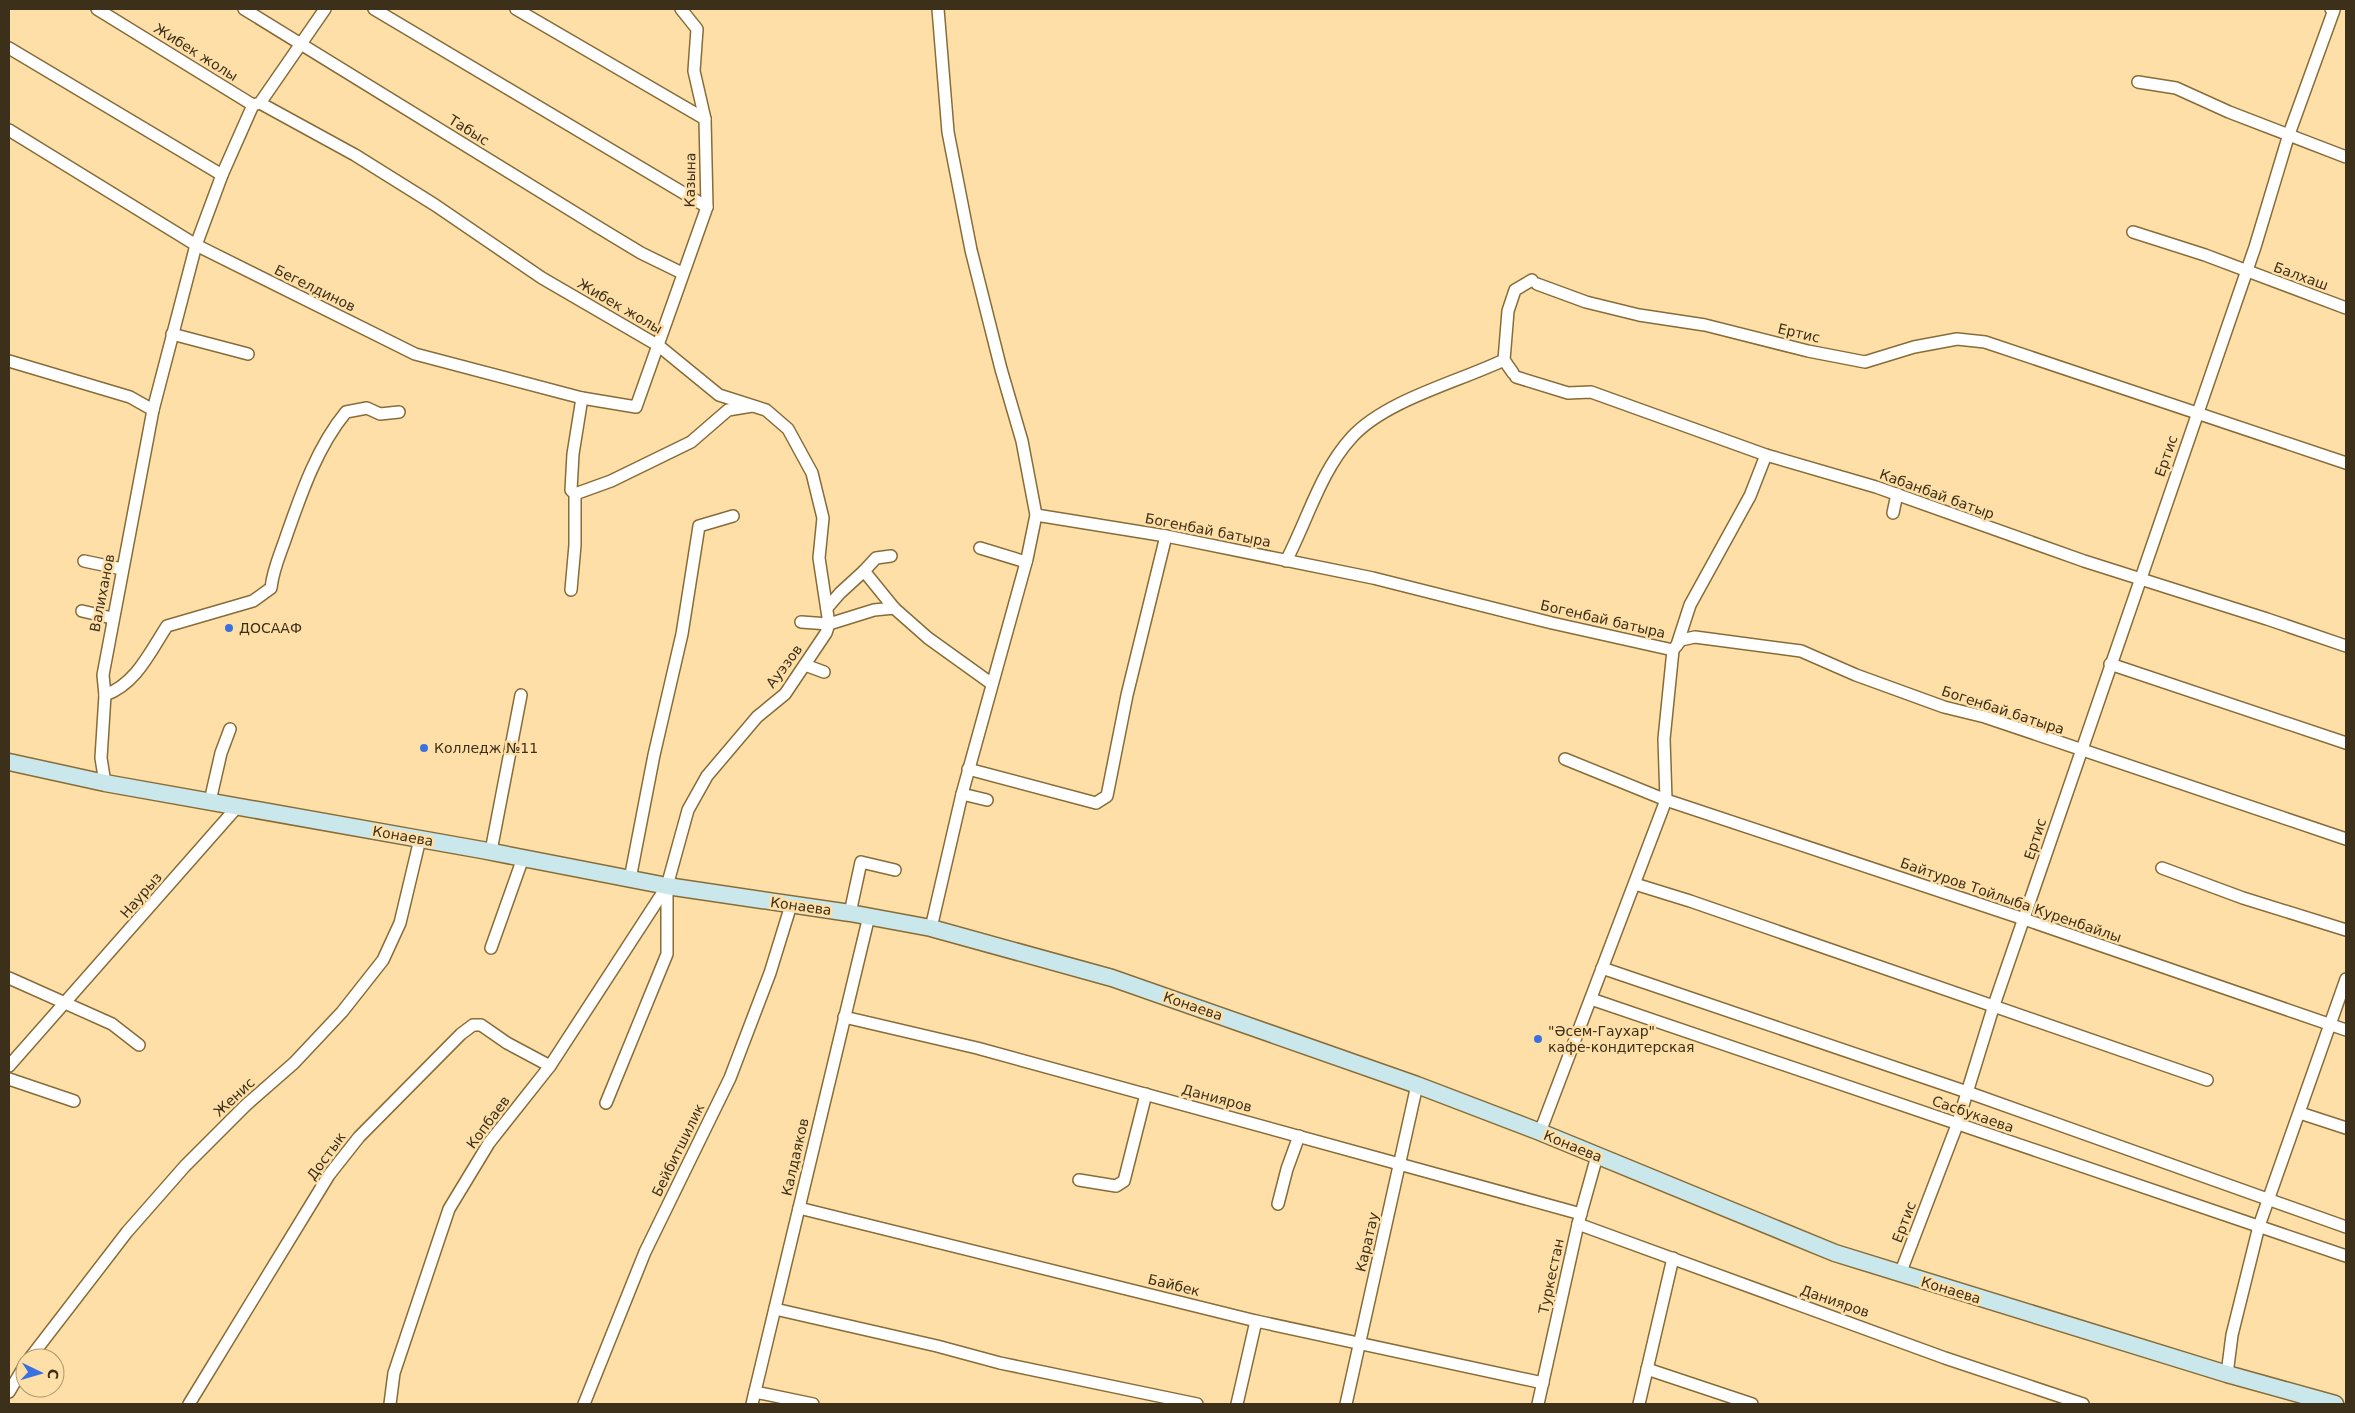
<svg xmlns="http://www.w3.org/2000/svg" width="2355" height="1413" font-family="'DejaVu Sans',sans-serif">
	<style>
		.lines { fill: none; stroke-linecap: round; stroke-linejoin: round }
		.street-casing { stroke: #876c38; stroke-width: 14 }
		.secondary-casing { stroke: #876c38; stroke-width: 19 }
		.street { stroke: #fff; stroke-width: 11 }
		.secondary { stroke: #cae8eb; stroke-width: 16 }
		.poi-dot { fill: #3971e1; stroke: #fedfa8; stroke-width: 2 }
		.labels { text-anchor: middle; stroke-width: 5; stroke-linejoin: round; paint-order: stroke }
		.street-label { font-size: 14px; fill: #3c301a; stroke: #fedfa8 }
		.poi-label { font-size: 14px; fill: #3c301a; stroke: #fedfa8; text-anchor: start }
	</style>
	<rect width="100%" height="100%" fill="#fedfa8"/>
	<g class="lines">
		<g class="street-casing">
			<g id="street">
				<polyline points="97,9 253,105"/>
				<polyline points="244,9 598,227 641,253 682,273"/>
				<polyline points="374,9 707,207"/>
				<polyline points="516,9 705,119"/>
				<polyline points="9,48 222,175"/>
				<polyline points="2138,82 2176,88 2229,112 2346,157"/>
				<polyline points="260,103 355,155 435,205 542,278 659,346 719,395 766,410 788,429 812,473 823,518 819,558 829,624 801,622"/>
				<polyline points="9,130 196,245 415,354 582,398 636,407 707,207 705,119 694,71 697,29 681,9"/>
				<polyline points="2133,232 2205,255 2346,308"/>
				<polyline points="1537,284 1586,302 1639,315 1705,325 1808,351 1865,362 1914,347 1957,339 1985,342 2346,463"/>
				<polyline points="172,334 248,354"/>
				<polyline points="9,361 130,397 153,410"/>
				<polyline points="1513,373 1504,360 1508,311 1515,290 1532,280"/>
				<polyline points="1516,377 1568,393 1591,392 1766,455 1876,487 2084,561 2267,619 2346,646"/>
				<polyline points="575,494 611,481 691,442 728,410 752,406"/>
				<polyline points="1893,513 1897,494"/>
				<polyline points="1036,515 1166,536 1373,578 1552,623 1673,650"/>
				<polyline points="980,548 1026,562"/>
				<polyline points="84,561 122,569"/>
				<path d="M1286,561C1308,519 1320,472 1352,437C1386,400 1458,382 1504,360"/>
				<polyline points="864,571 876,558 891,556"/>
				<polyline points="571,590 575,545 575,494 571,490 573,454 582,398"/>
				<polyline points="827,608 840,593 864,571 894,608"/>
				<polyline points="82,611 112,618"/>
				<polyline points="1677,645 1690,605 1750,496 1766,455"/>
				<polyline points="1673,650 1681,640 1695,637 1801,651 1856,675 1944,707 1985,717 2346,839"/>
				<polyline points="2110,664 2346,743"/>
				<polyline points="805,665 824,672"/>
				<path d="M105,695C136,684 150,652 167,626L253,601L271,588C273,569 280,555 286,537C301,494 317,447 346,412L367,408L380,414L399,412"/>
				<polyline points="1565,759 1666,800 2024,919 2346,1030"/>
				<polyline points="968,769 1096,803 1107,796 1127,695 1166,536"/>
				<polyline points="105,783 101,758 105,695 103,675 153,410 196,245 222,175 253,105 260,103 325,9"/>
				<polyline points="962,794 987,800"/>
				<polyline points="210,801 221,753 230,729"/>
				<polyline points="491,851 521,695"/>
				<polyline points="2162,868 2243,898 2346,930"/>
				<polyline points="630,879 654,755 682,634 699,526 733,516"/>
				<polyline points="1635,884 1690,901 2207,1080"/>
				<polyline points="850,913 861,862 895,870"/>
				<polyline points="931,928 962,794 1027,559 1036,515 1022,441 1001,369 971,250 948,132 938,9"/>
				<polyline points="491,948 523,858"/>
				<polyline points="1602,968 1967,1092 2346,1227"/>
				<polyline points="9,978 112,1024 139,1045"/>
				<polyline points="1591,999 2346,1256"/>
				<polyline points="844,1017 977,1048 1581,1214"/>
				<polyline points="9,1066 238,806"/>
				<polyline points="9,1079 74,1101"/>
				<polyline points="606,1103 667,954 667,886 688,810 707,776 757,717 785,694 826,633 829,624 874,610 894,608 928,638 992,684"/>
				<polyline points="2300,1113 2346,1128"/>
				<polyline points="1540,1132 1666,800 1664,739 1673,650"/>
				<polyline points="1079,1180 1116,1186 1124,1181 1146,1094"/>
				<polyline points="1278,1204 1287,1169 1299,1136"/>
				<polyline points="799,1208 1256,1321 1543,1383"/>
				<polyline points="1578,1224 1945,1358 2083,1404"/>
				<polyline points="1900,1274 1957,1125 1994,1005 2255,247 2289,134 2334,10 2331,9"/>
				<polyline points="775,1309 937,1346 1000,1363 1197,1404"/>
				<polyline points="30,1358 127,1232 185,1166 246,1105 294,1063 342,1012 383,960 400,923 420,839"/>
				<polyline points="1647,1369 1752,1404"/>
				<polyline points="2227,1374 2232,1335 2259,1226 2346,979"/>
				<polyline points="9,1392 25,1365"/>
				<polyline points="755,1392 813,1404"/>
				<polyline points="189,1404 329,1175 359,1137 461,1034 473,1025 481,1025 507,1043 550,1066"/>
				<polyline points="390,1404 394,1373 449,1209 489,1143 550,1066 667,886"/>
				<polyline points="584,1404 645,1252 730,1078 770,973 791,905"/>
				<polyline points="752,1404 869,916"/>
				<polyline points="1237,1404 1256,1321"/>
				<polyline points="1346,1404 1417,1085"/>
				<polyline points="1538,1404 1578,1224 1597,1156"/>
				<polyline points="1639,1404 1673,1258"/>
			</g>
		</g>
		<g class="secondary-casing">
			<polyline id="secondary" points="9,762 105,783 482,850 667,886 850,913 931,928 1112,978 1417,1085 1540,1132 1835,1253 2227,1374 2335,1404"/>
		</g>
		<use href="#street" class="street"/>
		<use href="#secondary" class="secondary"/>
	</g>
	<g class="poi-dot">
		<circle cx="229" cy="628" r="5"/>
		<circle cx="424" cy="748" r="5"/>
		<circle cx="1538" cy="1039" r="5"/>
	</g>
	<g class="labels">
		<g class="street-label">
			<text transform="translate(196 52) rotate(32)" y="5">Жибек жолы</text>
			<text transform="translate(469 130) rotate(32)" y="5">Табыс</text>
			<text transform="translate(690 180) rotate(-89)" y="5">Казына</text>
			<text transform="translate(2301 276) rotate(20)" y="5">Балхаш</text>
			<text transform="translate(315 288) rotate(26)" y="5">Бегелдинов</text>
			<text transform="translate(620 306) rotate(30)" y="5">Жибек жолы</text>
			<text transform="translate(1799 333) rotate(13)" y="5">Ертис</text>
			<text transform="translate(2166 456) rotate(-71)" y="5">Ертис</text>
			<text transform="translate(1937 494) rotate(20)" y="5">Кабанбай батыр</text>
			<text transform="translate(1208 530) rotate(11)" y="5">Богенбай батыра</text>
			<text transform="translate(102 593) rotate(-79)" y="5">Валиханов</text>
			<text transform="translate(1603 619) rotate(13)" y="5">Богенбай батыра</text>
			<text transform="translate(784 666) rotate(-53)" y="5">Ауэзов</text>
			<text transform="translate(2003 710) rotate(18)" y="5">Богенбай батыра</text>
			<text transform="translate(403 836) rotate(10)" y="5">Конаева</text>
			<text transform="translate(2035 839) rotate(-72)" y="5">Ертис</text>
			<text transform="translate(141 895) rotate(-49)" y="5">Наурыз</text>
			<text transform="translate(2011 900) rotate(19)" y="5">Байтуров Тойлыба Куренбайлы</text>
			<text transform="translate(801 906) rotate(8)" y="5">Конаева</text>
			<text transform="translate(1193 1006) rotate(19)" y="5">Конаева</text>
			<text transform="translate(234 1097) rotate(-43)" y="5">Женис</text>
			<text transform="translate(1217 1098) rotate(15)" y="5">Данияров</text>
			<text transform="translate(1973 1114) rotate(19)" y="5">Сасбукаева</text>
			<text transform="translate(488 1122) rotate(-53)" y="5">Копбаев</text>
			<text transform="translate(1573 1146) rotate(22)" y="5">Конаева</text>
			<text transform="translate(678 1150) rotate(-64)" y="5">Бейбитшилик</text>
			<text transform="translate(326 1156) rotate(-54)" y="5">Достык</text>
			<text transform="translate(795 1157) rotate(-77)" y="5">Калдаяков</text>
			<text transform="translate(1904 1222) rotate(-69)" y="5">Ертис</text>
			<text transform="translate(1367 1242) rotate(-77)" y="5">Каратау</text>
			<text transform="translate(1551 1276) rotate(-78)" y="5">Туркестан</text>
			<text transform="translate(1174 1285) rotate(14)" y="5">Байбек</text>
			<text transform="translate(1951 1290) rotate(17)" y="5">Конаева</text>
			<text transform="translate(1835 1301) rotate(19)" y="5">Данияров</text>
		</g>
		<g class="poi-label">
			<text x="239" y="633">ДОСААФ</text>
			<text x="434" y="753">Колледж №11</text>
			<text x="1548" y="1036">"Әсем-Гаухар"<tspan x="1548" dy="16">кафе-кондитерская</tspan></text>
		</g>
	</g>
	<rect width="2355" height="1413" fill="none" stroke="#3c301a" stroke-width="20"/>
	<g transform="translate(40 1373) rotate(95)"><circle r="24" fill="#fedfa8" stroke="#b0996f"/>
	<path d="M0-4L9 19L0 12L-9 19Z" fill="#3971e1"/>
	<text y="-8" font-size="14" font-weight="bold" text-anchor="middle" fill="#3c301a">С</text>
	</g>
</svg>
